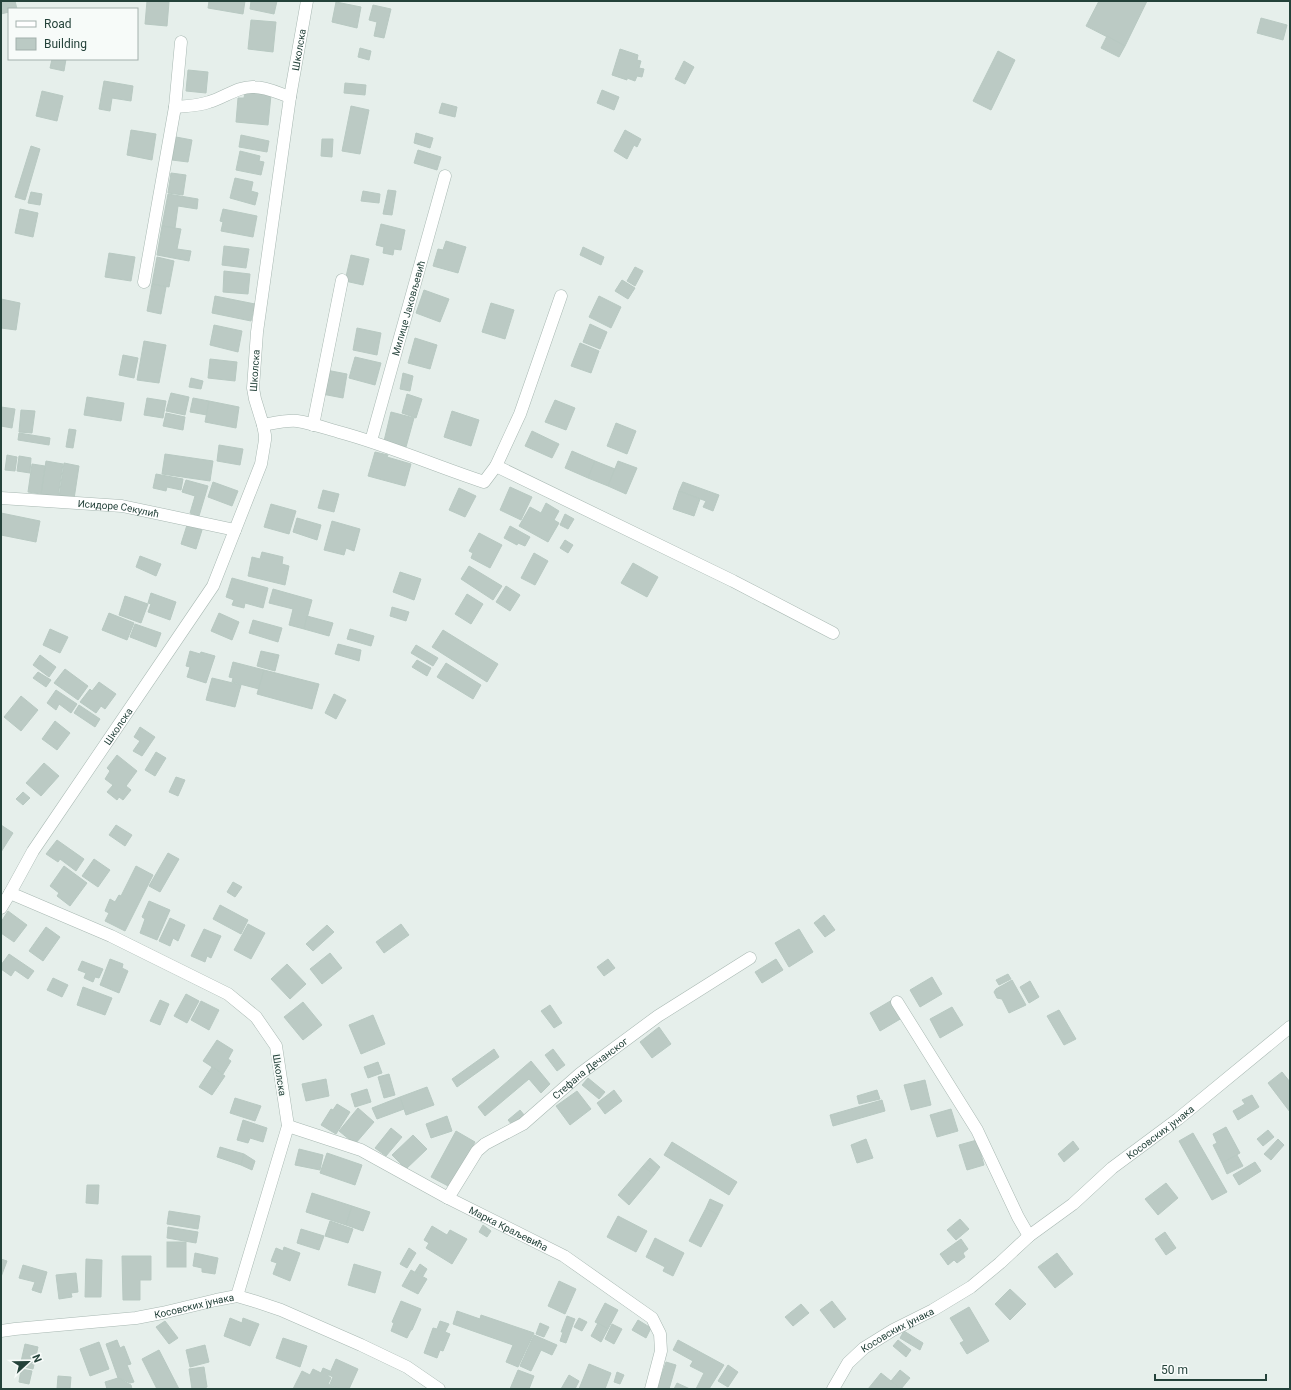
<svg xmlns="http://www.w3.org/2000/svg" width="1291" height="1390" font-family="Roboto,sans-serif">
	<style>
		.building { fill: #bbcac4; stroke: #b8c9c2 }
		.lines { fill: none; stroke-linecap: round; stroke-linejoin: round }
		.minor-casing { stroke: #a8b8b2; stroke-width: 13 }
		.minor { stroke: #fff; stroke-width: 12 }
		.labels { text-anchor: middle; stroke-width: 3.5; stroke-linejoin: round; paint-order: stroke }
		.street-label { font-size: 10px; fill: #24423a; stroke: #f7fbf9 }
	</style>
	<rect width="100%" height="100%" fill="#e6efeb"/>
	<g class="building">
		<polygon points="1,1 15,1 17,9 9,9 9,12 1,14"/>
		<polygon points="147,1 169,2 167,26 145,24"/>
		<polygon points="209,1 245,1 243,14 208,8"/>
		<polygon points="251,1 277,1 274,14 250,9"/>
		<polygon points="1099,1 1147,1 1125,46 1086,26"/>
		<polygon points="336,2 361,7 357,28 332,22"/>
		<polygon points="373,5 391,9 384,38 374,36 377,22 369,20"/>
		<polygon points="1261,18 1287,25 1283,40 1257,33"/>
		<polygon points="251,20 276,22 273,52 248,49"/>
		<polygon points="1107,36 1125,46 1119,57 1101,48"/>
		<polygon points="360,48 371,51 369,60 358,57"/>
		<polygon points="620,49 638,55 637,60 641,61 639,68 644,69 642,77 637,76 635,81 627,78 627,80 612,75"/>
		<polygon points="998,51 1015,60 991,110 973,101"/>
		<polygon points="52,59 66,59 64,71 50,68"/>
		<polygon points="684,61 694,67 685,84 675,79"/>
		<polygon points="188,70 208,72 206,93 186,91"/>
		<polygon points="104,81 133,86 131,101 112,98 110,111 99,109"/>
		<polygon points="345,83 366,85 365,95 344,93"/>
		<polygon points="602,90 619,97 614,110 597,103"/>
		<polygon points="42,91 63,96 57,121 36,116"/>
		<polygon points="245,92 271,95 268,125 236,122 238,98 244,98"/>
		<polygon points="442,103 457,107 455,117 439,113"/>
		<polygon points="351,106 369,110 360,154 342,151"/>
		<polygon points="131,130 156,134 152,160 127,155"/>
		<polygon points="625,130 641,139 637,147 634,145 627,159 614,151"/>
		<polygon points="416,133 433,138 430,148 414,143"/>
		<polygon points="241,135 269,141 267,152 239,147"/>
		<polygon points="176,137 192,140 188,162 172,160"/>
		<polygon points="322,139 333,139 332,157 321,156"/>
		<polygon points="31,146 40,149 25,200 15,197"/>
		<polygon points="418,150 441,157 437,170 414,163"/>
		<polygon points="240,151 260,156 259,161 264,162 261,175 236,170"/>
		<polygon points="171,173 186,175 183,195 168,193"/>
		<polygon points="235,178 253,182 251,191 258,193 255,205 230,198"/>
		<polygon points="388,190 396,191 392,215 383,214"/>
		<polygon points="363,191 380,194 379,203 361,201"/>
		<polygon points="31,192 42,194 40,205 28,203"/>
		<polygon points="168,194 198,199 197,209 178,206 175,228 162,226"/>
		<polygon points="20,209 38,213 33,237 15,233"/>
		<polygon points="223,209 257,216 253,237 221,231 223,222 220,221"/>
		<polygon points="381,224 405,230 401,250 394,249 393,255 383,253 384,247 376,245"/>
		<polygon points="162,226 181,229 177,249 191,251 189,261 157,255"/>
		<polygon points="446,241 466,247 458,273 433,266 438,249 443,250"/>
		<polygon points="224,246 249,249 246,268 222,265"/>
		<polygon points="583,247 604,257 601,265 580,255"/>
		<polygon points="109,253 135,257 131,281 105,277"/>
		<polygon points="351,255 369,259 363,285 345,281"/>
		<polygon points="157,257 174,261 169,287 152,284"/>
		<polygon points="635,267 643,271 635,286 627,281"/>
		<polygon points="224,271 250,274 248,294 223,292"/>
		<polygon points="622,280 635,288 628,299 615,291"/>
		<polygon points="152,284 166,287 161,314 147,311"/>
		<polygon points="424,290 449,299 440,322 416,313"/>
		<polygon points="215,296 255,304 251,321 212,313"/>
		<polygon points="599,296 621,307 611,328 589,317"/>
		<polygon points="1,299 20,303 16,330 1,328"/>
		<polygon points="491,303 514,310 505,339 482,332"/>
		<polygon points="590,324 607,332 600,349 583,342"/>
		<polygon points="214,325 242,331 238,352 210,345"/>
		<polygon points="357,328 381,333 377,355 353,350"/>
		<polygon points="415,338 437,345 430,369 408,363"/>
		<polygon points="144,341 166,345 159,383 137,380"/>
		<polygon points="580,343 599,351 591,373 571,366"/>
		<polygon points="123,355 138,358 134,378 119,375"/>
		<polygon points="355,357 381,363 375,385 349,378"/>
		<polygon points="210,359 237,362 235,381 208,378"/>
		<polygon points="326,370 347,374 343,398 322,394"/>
		<polygon points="403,373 413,376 410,391 400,389"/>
		<polygon points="191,378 203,381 201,389 189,387"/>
		<polygon points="171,393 189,397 185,415 166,411"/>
		<polygon points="407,394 422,399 416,418 402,413"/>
		<polygon points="87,397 124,403 121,421 84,415"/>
		<polygon points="147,398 166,401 163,418 144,415"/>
		<polygon points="193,398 209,401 207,415 190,412"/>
		<polygon points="555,400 575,408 566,430 545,422"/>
		<polygon points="209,401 239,407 236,428 205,422"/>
		<polygon points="1,407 15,409 12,428 1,426"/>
		<polygon points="21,410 35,411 32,433 19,432"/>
		<polygon points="452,411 479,420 471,446 444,437"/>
		<polygon points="391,412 414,418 406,447 384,441"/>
		<polygon points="166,413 185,417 183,430 163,426"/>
		<polygon points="616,423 636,431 627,454 607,446"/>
		<polygon points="69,429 76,430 73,448 66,447"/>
		<polygon points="532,431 559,444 552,458 525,446"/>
		<polygon points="19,433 50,438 49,445 18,440"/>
		<polygon points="219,445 243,449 240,465 217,461"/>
		<polygon points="572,451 595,461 588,478 565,468"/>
		<polygon points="375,452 388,455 387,457 411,464 405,486 368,476"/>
		<polygon points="165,454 213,461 210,481 162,474"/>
		<polygon points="7,455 17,457 15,471 5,470"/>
		<polygon points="19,456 31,458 30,473 17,471"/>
		<polygon points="46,461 63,464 58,497 41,494"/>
		<polygon points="595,461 615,469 608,486 588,478"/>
		<polygon points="618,461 637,468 626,494 608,486"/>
		<polygon points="64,463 79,466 74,499 59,497"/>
		<polygon points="32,464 45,466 41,494 28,492"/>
		<polygon points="156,474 183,479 181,490 167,487 166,491 153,488"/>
		<polygon points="186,480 208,486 199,516 190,513 195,496 182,492"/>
		<polygon points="213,482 238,491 232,506 208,497"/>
		<polygon points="683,482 719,495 713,511 703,507 706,501 679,491"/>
		<polygon points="510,487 532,497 521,520 500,510"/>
		<polygon points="459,488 476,496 465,517 449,510"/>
		<polygon points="323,490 339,494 334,512 318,508"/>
		<polygon points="679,491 700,499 694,516 673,509"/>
		<polygon points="546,503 559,511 554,520 559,523 548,542 519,526 530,507 541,513"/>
		<polygon points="271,504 296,511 289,534 264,527"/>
		<polygon points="1,513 40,521 36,542 1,535"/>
		<polygon points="565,514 574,519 568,529 560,525"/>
		<polygon points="297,518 321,525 317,540 293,532"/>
		<polygon points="332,521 360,529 354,551 346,548 344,555 324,550"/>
		<polygon points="187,525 202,530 196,549 181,544"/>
		<polygon points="510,526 530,537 525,546 518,543 517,545 504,538"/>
		<polygon points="479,533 502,545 490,568 471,558 473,553 469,551"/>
		<polygon points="565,540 573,545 568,553 560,548"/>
		<polygon points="262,552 283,557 282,564 289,566 285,585 248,576 252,557 260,559"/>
		<polygon points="534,553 548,561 535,585 521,578"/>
		<polygon points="140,556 161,564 156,576 136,567"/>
		<polygon points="633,563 658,577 647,597 621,583"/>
		<polygon points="469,566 502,586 493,600 461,579"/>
		<polygon points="400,572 421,579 414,600 393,592"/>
		<polygon points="232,578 268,588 263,608 245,603 244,608 232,605 234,600 226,597"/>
		<polygon points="506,586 520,595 510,611 496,602"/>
		<polygon points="273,589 312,600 304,629 289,625 293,609 269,603"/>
		<polygon points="151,593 176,602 170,620 148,612 151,604 148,603"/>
		<polygon points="467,594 483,604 471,624 455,614"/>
		<polygon points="125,596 148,604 141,623 119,615"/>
		<polygon points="392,607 409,612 406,621 390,616"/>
		<polygon points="109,613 134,623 127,640 102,630"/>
		<polygon points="219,613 239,622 232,640 211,631"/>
		<polygon points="307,616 333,623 329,636 304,629"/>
		<polygon points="253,620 282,628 278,642 249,633"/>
		<polygon points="135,624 161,633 156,647 130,637"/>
		<polygon points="50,629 68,637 60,653 43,645"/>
		<polygon points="350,629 374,636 371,646 347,639"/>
		<polygon points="443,630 498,664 487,682 432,647"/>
		<polygon points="338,644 361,650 359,661 335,654"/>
		<polygon points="416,645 438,658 433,666 411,653"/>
		<polygon points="190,651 200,654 201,652 215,656 206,683 187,677 190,667 186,666"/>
		<polygon points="261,651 279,655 275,671 257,666"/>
		<polygon points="40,655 56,667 49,677 33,665"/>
		<polygon points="417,660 431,668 427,676 412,667"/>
		<polygon points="233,662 264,670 259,689 232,682 233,678 229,677"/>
		<polygon points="446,663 481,685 473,699 437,677"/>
		<polygon points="65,669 88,686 78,700 54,683"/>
		<polygon points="264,670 319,684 312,709 257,694"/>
		<polygon points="38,672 51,680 46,687 33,678"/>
		<polygon points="212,678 241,685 235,707 206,700"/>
		<polygon points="99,682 116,694 105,709 101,706 96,713 80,702 90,689 92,691"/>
		<polygon points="56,690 77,704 71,713 59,704 56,710 47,703"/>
		<polygon points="334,694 346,700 336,719 325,713"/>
		<polygon points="21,696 38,710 21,731 4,717"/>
		<polygon points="79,705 100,719 95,727 74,713"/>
		<polygon points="55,721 70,733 57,750 42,739"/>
		<polygon points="140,727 155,737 142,756 133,751 140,741 134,737"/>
		<polygon points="156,752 166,758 155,776 145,770"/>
		<polygon points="117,755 137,771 126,786 131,790 123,800 119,797 117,800 107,792 113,785 105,779 110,771 107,768"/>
		<polygon points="44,763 59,776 41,796 26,783"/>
		<polygon points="176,777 185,780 178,796 169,792"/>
		<polygon points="23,792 30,798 23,805 16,799"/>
		<polygon points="1,825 13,833 1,852"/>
		<polygon points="116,825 132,835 125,846 109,835"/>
		<polygon points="57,840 84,859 76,871 60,859 58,862 46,854"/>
		<polygon points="168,853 179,859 160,892 149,886"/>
		<polygon points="94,859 110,870 98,887 82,876"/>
		<polygon points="64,866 87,883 70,906 57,896 59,893 50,886"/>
		<polygon points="136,866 153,875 125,931 105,921 109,913 105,911 110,899 115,902 119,895 121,896"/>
		<polygon points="233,882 242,887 235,897 227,892"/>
		<polygon points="149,901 170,910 157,940 140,933 145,919 142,917"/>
		<polygon points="220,905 248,920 241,934 213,919"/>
		<polygon points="8,911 27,925 14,942 1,933 1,922"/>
		<polygon points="824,915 835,930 825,937 814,923"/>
		<polygon points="170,918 185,925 178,941 173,938 170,946 159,941"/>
		<polygon points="248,924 265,933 251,959 234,950"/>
		<polygon points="401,924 409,935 384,953 376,942"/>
		<polygon points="327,925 334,932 313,951 306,944"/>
		<polygon points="46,927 60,937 43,961 29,951"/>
		<polygon points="204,929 221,936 211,958 207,956 205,962 191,956"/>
		<polygon points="799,929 813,952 789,967 775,943"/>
		<polygon points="330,953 342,968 322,984 310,969"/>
		<polygon points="9,954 34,971 28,979 15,970 11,976 1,969 1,965"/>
		<polygon points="110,959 123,964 122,968 128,971 119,993 100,985"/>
		<polygon points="608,959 615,968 604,976 597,967"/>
		<polygon points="776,959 783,970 762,983 755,972"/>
		<polygon points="82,961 103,969 99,978 95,977 93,982 84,978 86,973 78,970"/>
		<polygon points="287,964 306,984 290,999 271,979"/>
		<polygon points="1008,974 1011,979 999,985 996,980"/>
		<polygon points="932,977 942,994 920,1007 910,990"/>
		<polygon points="53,978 68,985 62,997 47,990"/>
		<polygon points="1012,980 1026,1005 1009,1013 1002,999 997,998 994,992 996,989"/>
		<polygon points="1030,981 1039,997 1029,1003 1020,987"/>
		<polygon points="83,987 112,998 105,1015 77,1005"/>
		<polygon points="186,994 199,1001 187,1023 174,1016"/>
		<polygon points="160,1000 169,1004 160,1025 150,1021"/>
		<polygon points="892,1000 902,1018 880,1031 870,1013"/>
		<polygon points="201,1001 219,1010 209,1030 191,1020"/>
		<polygon points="303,1002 322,1025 303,1040 284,1017"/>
		<polygon points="550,1005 562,1023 554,1028 541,1011"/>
		<polygon points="952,1007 963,1025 940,1038 930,1019"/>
		<polygon points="1059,1010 1076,1039 1064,1045 1047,1016"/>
		<polygon points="373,1015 385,1044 361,1054 349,1025"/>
		<polygon points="659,1027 671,1044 652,1058 640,1042"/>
		<polygon points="217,1040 233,1050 228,1059 231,1061 223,1074 203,1061"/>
		<polygon points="494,1049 499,1057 457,1087 452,1079"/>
		<polygon points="553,1049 565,1065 557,1071 545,1055"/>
		<polygon points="531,1061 550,1084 541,1093 529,1079 485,1116 478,1107"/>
		<polygon points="378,1062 382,1073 368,1078 364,1067"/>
		<polygon points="212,1067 225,1076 212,1095 199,1087"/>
		<polygon points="1282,1072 1290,1082 1290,1112 1268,1083"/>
		<polygon points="389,1074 395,1095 384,1098 378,1077"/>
		<polygon points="588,1078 605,1092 599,1099 582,1085"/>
		<polygon points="326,1079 329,1096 306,1101 302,1084"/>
		<polygon points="925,1080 931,1105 911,1110 904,1085"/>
		<polygon points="427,1087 434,1105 406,1115 400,1097"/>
		<polygon points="367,1089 371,1102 355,1107 351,1094"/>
		<polygon points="614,1090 622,1101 605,1114 597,1103"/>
		<polygon points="877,1090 880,1099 859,1104 857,1096"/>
		<polygon points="577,1091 591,1109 570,1125 556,1106"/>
		<polygon points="1252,1095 1259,1107 1238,1120 1233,1111 1245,1104 1242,1100"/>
		<polygon points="400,1097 404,1109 377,1119 372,1108"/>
		<polygon points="235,1098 261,1106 255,1121 230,1113"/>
		<polygon points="882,1100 885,1111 833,1126 830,1115"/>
		<polygon points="337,1104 350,1112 336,1134 321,1125 331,1109 333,1110"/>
		<polygon points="358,1108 374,1122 355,1144 339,1131"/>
		<polygon points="951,1109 958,1131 937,1137 930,1115"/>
		<polygon points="520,1110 525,1116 513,1126 508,1120"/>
		<polygon points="447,1116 452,1131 431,1138 426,1124"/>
		<polygon points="243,1120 267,1128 263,1142 250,1138 248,1143 237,1140"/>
		<polygon points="1226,1127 1240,1153 1222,1163 1213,1145 1217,1143 1213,1134"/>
		<polygon points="391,1128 402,1137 386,1156 375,1148"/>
		<polygon points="1268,1130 1274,1137 1263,1146 1257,1139"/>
		<polygon points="456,1131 475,1142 450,1187 431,1177"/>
		<polygon points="1193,1133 1227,1192 1212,1200 1179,1141"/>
		<polygon points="413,1135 427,1149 406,1169 392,1155"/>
		<polygon points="866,1139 873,1158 857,1163 851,1145"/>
		<polygon points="1278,1139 1284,1145 1271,1160 1264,1154"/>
		<polygon points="977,1140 984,1165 967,1170 959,1145"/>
		<polygon points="1073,1141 1079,1149 1064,1162 1058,1154"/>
		<polygon points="672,1142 737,1182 729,1195 664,1155"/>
		<polygon points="220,1147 244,1154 241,1165 217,1157"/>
		<polygon points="299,1149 323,1155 320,1170 295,1165"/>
		<polygon points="327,1153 362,1165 355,1185 320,1173"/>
		<polygon points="244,1154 255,1161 252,1170 241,1165"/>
		<polygon points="1237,1155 1243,1166 1227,1174 1222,1163"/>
		<polygon points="650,1158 660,1167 654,1175 643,1166"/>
		<polygon points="1255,1162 1261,1171 1239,1185 1233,1175"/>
		<polygon points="643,1166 654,1175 629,1205 618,1195"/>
		<polygon points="1166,1183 1178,1198 1158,1215 1145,1199"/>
		<polygon points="87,1185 99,1185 98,1204 86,1203"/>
		<polygon points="312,1193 352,1206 346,1225 306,1212"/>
		<polygon points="710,1199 723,1205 718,1215 706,1208"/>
		<polygon points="352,1206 370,1212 363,1231 346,1225"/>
		<polygon points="706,1208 718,1215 701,1247 689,1241"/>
		<polygon points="169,1211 200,1216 198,1229 167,1224"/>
		<polygon points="618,1216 647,1231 636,1252 607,1237"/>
		<polygon points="960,1219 969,1229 956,1240 947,1230"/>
		<polygon points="330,1221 353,1229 348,1243 325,1236"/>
		<polygon points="483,1225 491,1231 487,1237 479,1232"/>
		<polygon points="432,1226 447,1235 450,1230 467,1239 452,1264 426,1248 429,1243 424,1240"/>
		<polygon points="168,1227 198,1232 196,1243 167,1238"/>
		<polygon points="301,1229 324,1236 319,1250 297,1243"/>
		<polygon points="1165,1232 1176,1248 1166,1255 1155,1239"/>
		<polygon points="655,1238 684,1253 673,1276 663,1271 665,1267 646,1257"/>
		<polygon points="961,1239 968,1249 963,1253 965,1257 957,1263 954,1260 948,1265 940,1254"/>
		<rect x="167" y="1242" width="19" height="25"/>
		<polygon points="284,1247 300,1253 290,1281 273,1274 277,1263 271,1261 276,1248 283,1251"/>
		<polygon points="409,1248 416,1253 407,1268 400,1264"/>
		<polygon points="195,1253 218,1258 215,1274 202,1272 202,1268 193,1266"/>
		<polygon points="1057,1253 1073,1274 1055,1288 1038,1267"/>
		<polygon points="122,1256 151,1256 151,1280 140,1280 140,1300 123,1300"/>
		<polygon points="1,1259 7,1261 1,1277"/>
		<polygon points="86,1259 102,1260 101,1297 85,1297"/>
		<polygon points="354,1264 381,1272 375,1293 348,1285"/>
		<polygon points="420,1264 427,1269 423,1276 415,1272"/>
		<polygon points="23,1265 47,1272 41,1293 32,1290 35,1282 19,1278"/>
		<polygon points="411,1270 427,1279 418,1294 402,1286"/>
		<polygon points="76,1273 78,1292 71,1293 72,1297 59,1299 56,1275"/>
		<polygon points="559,1281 576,1289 565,1314 548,1306"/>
		<polygon points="1010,1289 1026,1304 1010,1320 995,1304"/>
		<polygon points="401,1301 421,1309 412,1330 411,1330 407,1338 391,1331 394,1323 392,1322"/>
		<polygon points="832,1301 846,1319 834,1328 820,1310"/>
		<polygon points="605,1303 618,1310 608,1329 595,1322"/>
		<polygon points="801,1304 809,1313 793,1326 785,1317"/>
		<polygon points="969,1307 989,1341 967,1354 960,1343 964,1341 950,1318"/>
		<polygon points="457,1311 480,1319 481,1315 534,1333 518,1367 506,1362 513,1345 453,1324"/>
		<polygon points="567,1316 575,1319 566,1343 560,1341 563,1332 561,1332"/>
		<polygon points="230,1318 242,1323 243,1318 259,1324 250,1346 224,1336"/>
		<polygon points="579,1318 587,1322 582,1331 574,1327"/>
		<polygon points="638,1320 651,1328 646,1338 632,1330"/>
		<polygon points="165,1321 178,1338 169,1344 156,1327"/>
		<polygon points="440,1321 449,1324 445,1332 450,1334 443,1351 440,1350 437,1358 424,1353 433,1328 437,1329"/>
		<polygon points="540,1323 549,1327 544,1337 536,1334"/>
		<polygon points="598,1323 608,1329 601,1342 591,1336"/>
		<polygon points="612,1324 622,1329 614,1344 605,1339"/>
		<polygon points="904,1331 923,1343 920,1350 900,1338"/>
		<polygon points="534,1335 557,1345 552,1355 541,1350 531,1371 520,1366"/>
		<polygon points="283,1338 307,1346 300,1367 276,1358"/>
		<polygon points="117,1340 120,1348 124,1346 131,1364 127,1365 134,1382 130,1383 118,1378 106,1344"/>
		<polygon points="678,1340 724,1365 709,1389 696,1389 704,1373 690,1366 693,1361 673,1350"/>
		<polygon points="898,1340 911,1350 906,1357 893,1346"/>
		<polygon points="99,1342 109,1369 90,1376 80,1349"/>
		<polygon points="25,1344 38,1347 33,1369 20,1366"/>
		<polygon points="205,1345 209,1362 190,1367 186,1350"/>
		<polygon points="159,1350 179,1389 157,1389 142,1359"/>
		<polygon points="336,1359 358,1369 349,1389 340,1389 330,1384 333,1377 329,1375"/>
		<polygon points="666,1362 676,1365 669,1389 657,1389"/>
		<polygon points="589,1364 611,1373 605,1389 579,1389"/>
		<polygon points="728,1365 738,1372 728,1387 718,1381"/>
		<polygon points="204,1367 207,1387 202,1389 192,1389 189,1369"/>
		<polygon points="323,1368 330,1371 328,1376 331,1378 328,1384 339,1389 293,1389 302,1371 310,1375 313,1369 321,1373"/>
		<polygon points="21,1369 32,1371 29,1384 19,1382"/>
		<polygon points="518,1370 534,1376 529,1389 510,1389"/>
		<polygon points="900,1370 910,1378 901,1389 891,1381"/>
		<polygon points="617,1372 624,1375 620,1384 614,1382"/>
		<polygon points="881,1373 891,1381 900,1389 868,1389"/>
		<polygon points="569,1375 579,1381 575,1389 561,1389"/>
		<polygon points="58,1376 71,1377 70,1389 57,1389"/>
		<polygon points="118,1378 131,1385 132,1389 107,1389 105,1382"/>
		<polygon points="677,1383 690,1389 674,1389"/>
	</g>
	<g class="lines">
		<g class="minor-casing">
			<g id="minor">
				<path d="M175,107C187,106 198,106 209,102C224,98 238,86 254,87C266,87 278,93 290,97"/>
				<polyline points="144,282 175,107 181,42"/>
				<path d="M263,425C274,423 286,420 297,421C311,423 325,428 339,432C388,445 435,466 484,482L496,466L520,414L561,296"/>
				<polyline points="313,425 342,280"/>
				<path id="s1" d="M371,441L445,176"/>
				<polyline points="496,466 733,581 833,633"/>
				<path id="s2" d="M1,498L122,506L235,530"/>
				<polyline points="1,908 10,893"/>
				<polyline points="897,1002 977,1130 1018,1217 1029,1236"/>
				<path id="s3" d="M288,1126L361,1150L448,1198L564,1256L652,1318L660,1334L661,1351L651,1389"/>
				<path id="s4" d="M448,1198L477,1151L485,1144L523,1124L581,1073L658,1016L750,958"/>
				<path id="s5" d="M237,1296L288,1126L276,1046L256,1017L228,994L111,936L10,893L33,851L213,586L261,464L265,440V435L263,425L255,399L253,388L257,332L290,97L307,1"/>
				<path id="s6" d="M1,1331L15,1329L136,1318L162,1313L216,1300L237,1296L254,1301L281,1310L361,1345L407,1367L439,1389"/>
				<path id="s7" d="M833,1389L848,1363L864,1348L893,1330L933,1310L971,1287L1000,1263L1029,1236L1073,1204L1112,1168L1178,1119L1290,1027"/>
			</g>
		</g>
		<use href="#minor" class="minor"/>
	</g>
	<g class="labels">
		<g class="street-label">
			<text dy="4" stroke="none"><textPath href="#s5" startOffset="1489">Школска</textPath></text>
			<text dy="4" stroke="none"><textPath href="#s1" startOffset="138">Милице Јаковљевић</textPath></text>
			<text dy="4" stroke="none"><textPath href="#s5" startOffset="1165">Школска</textPath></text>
			<text dy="4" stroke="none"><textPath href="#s2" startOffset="118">Исидоре Секулић</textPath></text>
			<text dy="4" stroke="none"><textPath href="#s5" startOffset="769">Школска</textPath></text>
			<text dy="4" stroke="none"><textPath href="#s4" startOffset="196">Стефана Дечанског</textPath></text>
			<text transform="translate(280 1075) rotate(81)" y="4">Школска</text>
			<text dy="4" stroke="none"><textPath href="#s7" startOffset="420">Косовских јунака</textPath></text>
			<text dy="4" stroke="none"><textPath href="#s3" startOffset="244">Марка Краљевића</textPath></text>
			<text dy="4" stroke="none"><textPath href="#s6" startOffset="195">Косовских јунака</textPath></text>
			<text dy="4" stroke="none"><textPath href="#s7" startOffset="90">Косовских јунака</textPath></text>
		</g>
	</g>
	<rect width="1291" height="1390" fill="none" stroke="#24423a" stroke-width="4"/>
	<rect x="8" y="8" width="130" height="52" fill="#f7fbf9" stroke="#a3b1ad"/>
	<rect x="16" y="21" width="20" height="6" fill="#ffffff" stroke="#a3b1ad"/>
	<text x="44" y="28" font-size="12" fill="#24423a">Road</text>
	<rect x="16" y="38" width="20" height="12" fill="#bbcac4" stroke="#a3b1ad"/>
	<text x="44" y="48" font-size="12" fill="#24423a">Building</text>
	<g transform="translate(28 1362) rotate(68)" stroke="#f7fbf9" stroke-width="3" paint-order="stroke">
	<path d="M0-3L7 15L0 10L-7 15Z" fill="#24423a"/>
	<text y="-6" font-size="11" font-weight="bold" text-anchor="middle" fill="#24423a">N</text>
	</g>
	<path d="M1155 1374v6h111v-6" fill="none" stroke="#24423a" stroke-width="2"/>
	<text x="1161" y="1374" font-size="12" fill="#24423a" stroke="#f7fbf9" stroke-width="3" paint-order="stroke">50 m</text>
</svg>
